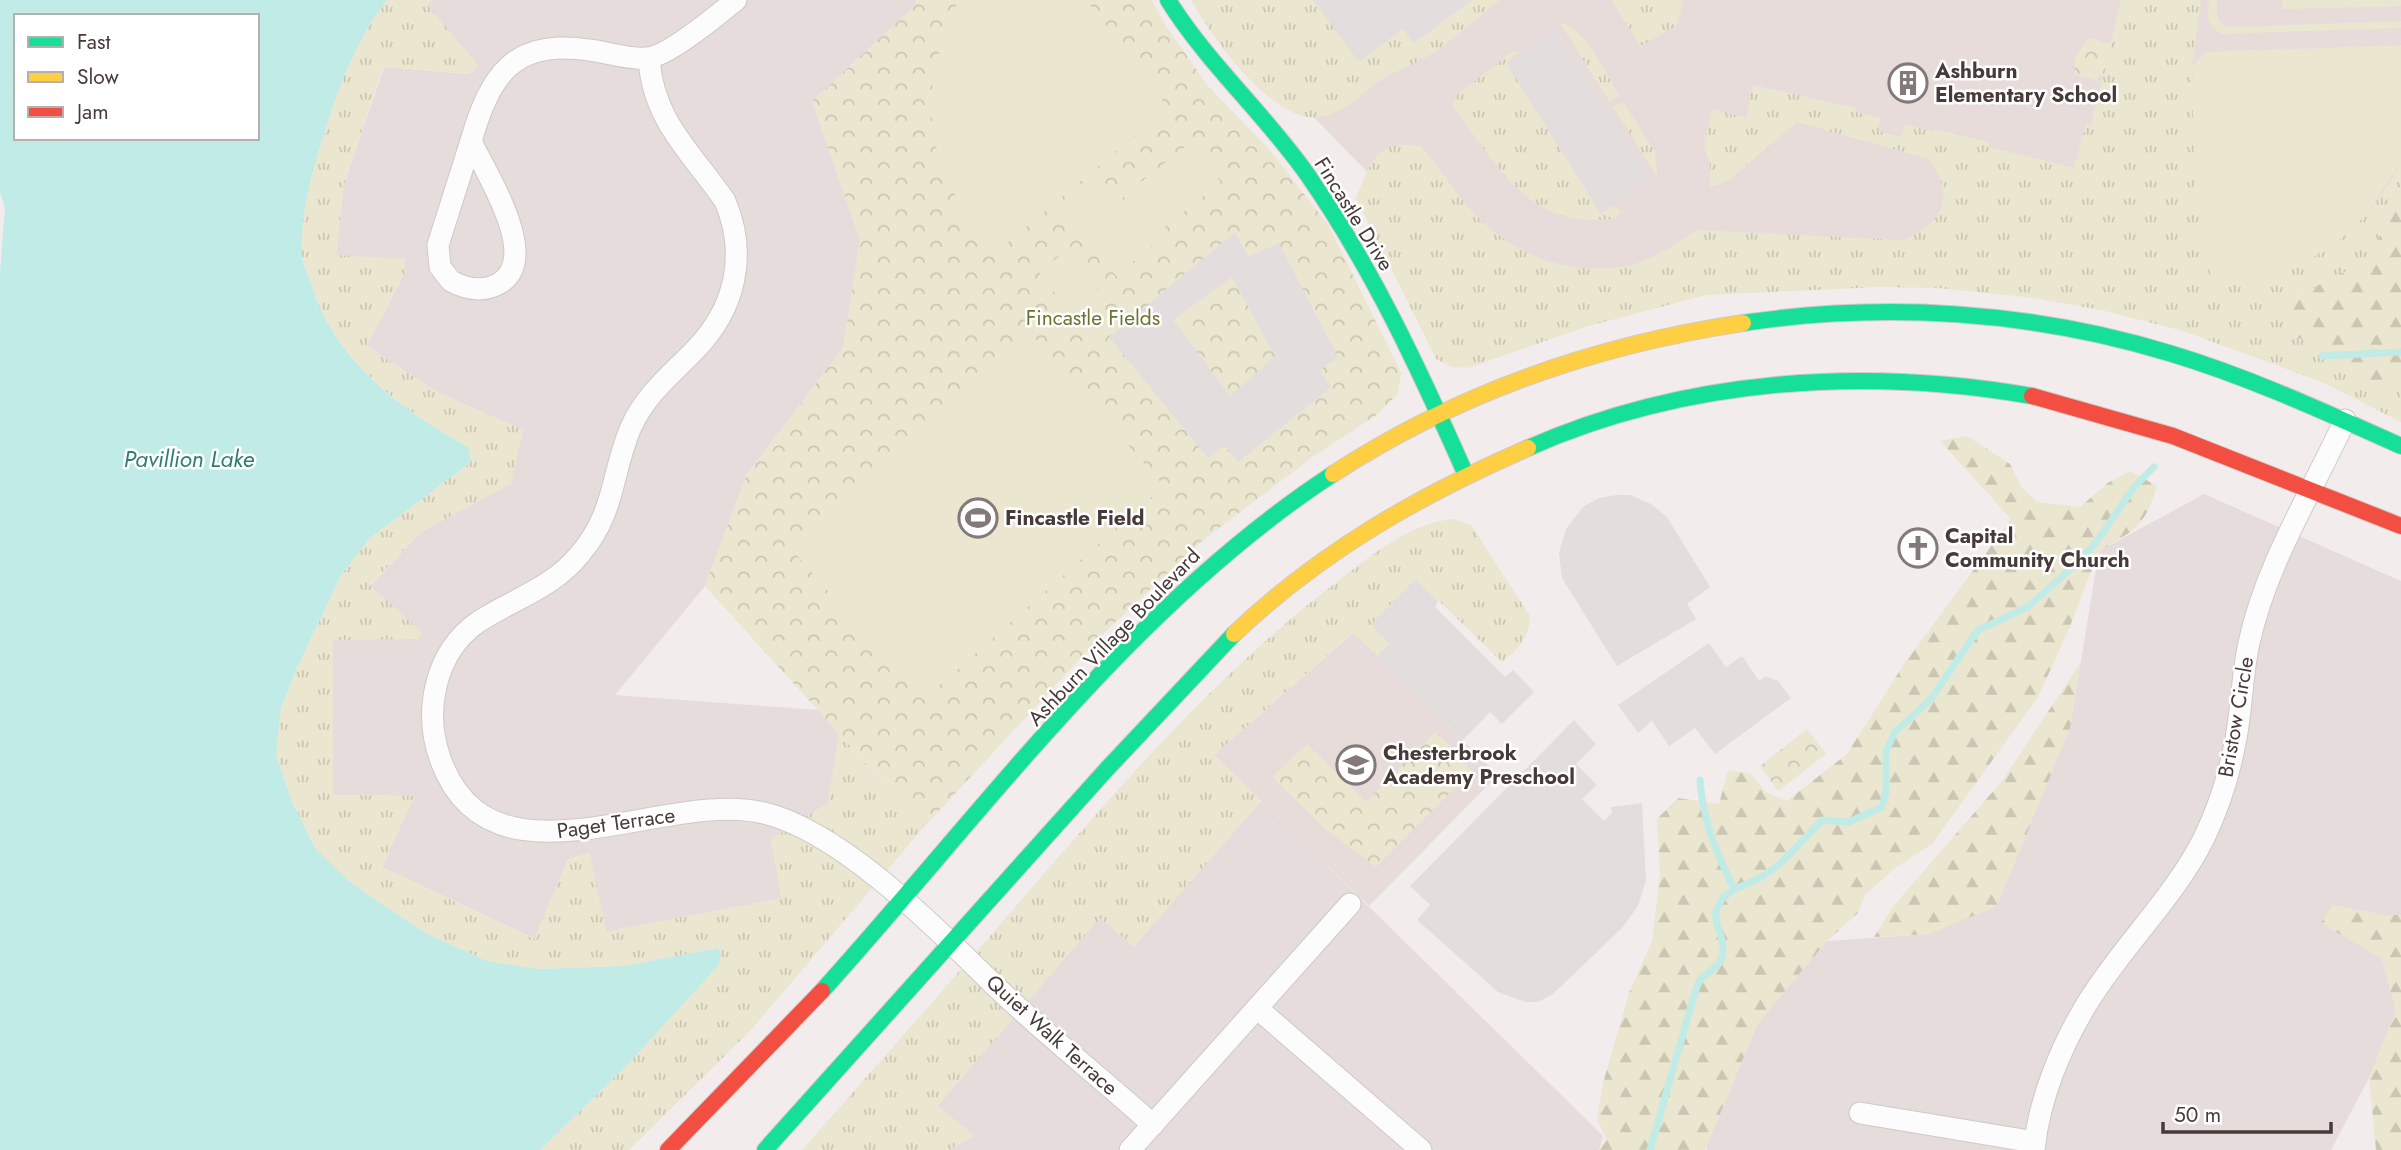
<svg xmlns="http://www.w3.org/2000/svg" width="2401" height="1150" font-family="Jost,sans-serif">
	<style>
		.residential { fill: #e5dcdb }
		.education { fill: #e7dcd9 }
		.grass { fill: url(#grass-tufts) }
		.forest { fill: url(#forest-firs) }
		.park { fill: url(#park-crowns) }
		.pitch { fill: #eae6cf }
		.parking { fill: #e3dedd; fill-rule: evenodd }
		.water { fill: #c1ebe6; fill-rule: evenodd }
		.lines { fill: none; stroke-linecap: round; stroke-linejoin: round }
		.stream { stroke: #c1ebe6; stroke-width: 7 }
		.street-casing { stroke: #cec9c8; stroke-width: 23 }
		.fast-casing { stroke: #d3c9c7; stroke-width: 18 }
		.slow-casing { stroke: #d3c9c7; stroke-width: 18 }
		.jam-casing { stroke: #d3c9c7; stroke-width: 18 }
		.street { stroke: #fdfcfc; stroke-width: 21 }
		.fast { stroke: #16e098; stroke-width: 16 }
		.slow { stroke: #ffcf43; stroke-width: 16 }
		.jam { stroke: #f24e42; stroke-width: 16 }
		.labels { text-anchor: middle; stroke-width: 5; stroke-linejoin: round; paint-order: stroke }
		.poi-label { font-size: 21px; font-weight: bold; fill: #473a39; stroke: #fff; text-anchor: start }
		.street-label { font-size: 21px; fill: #473a39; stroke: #fff }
		.park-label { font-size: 21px; fill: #6d7431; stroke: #fff }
		.water-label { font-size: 23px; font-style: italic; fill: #2e7c74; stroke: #fff }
	</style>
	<defs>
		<pattern id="grass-tufts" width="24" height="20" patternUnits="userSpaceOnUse" patternTransform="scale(1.75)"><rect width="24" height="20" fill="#eae6cf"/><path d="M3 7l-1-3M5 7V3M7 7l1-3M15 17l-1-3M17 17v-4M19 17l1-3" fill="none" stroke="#cac6b2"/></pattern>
		<pattern id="forest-firs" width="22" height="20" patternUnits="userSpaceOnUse" patternTransform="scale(1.75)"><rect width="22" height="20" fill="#eae6cf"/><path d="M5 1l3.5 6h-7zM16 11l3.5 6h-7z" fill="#cac6b2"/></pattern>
		<pattern id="park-crowns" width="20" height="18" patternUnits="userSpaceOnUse" patternTransform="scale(1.75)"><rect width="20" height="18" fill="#eae6cf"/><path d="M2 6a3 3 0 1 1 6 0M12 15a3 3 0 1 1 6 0" fill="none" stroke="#cac6b2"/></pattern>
	</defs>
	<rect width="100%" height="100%" fill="#f2edec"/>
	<g class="residential">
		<polygon points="432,0 916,0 916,5 812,101 860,240 843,348 747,474 705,586 615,695 818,710 839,734 828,803 771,839 782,898 606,932 589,853 568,859 535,939 382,867 414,796 333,795 333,640 421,633 370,586 421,532 510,484 523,430 437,392 367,346 405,272 336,255 344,184 384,67 469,74 427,5"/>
		<polygon points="2204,494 2401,581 2401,915 2383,915 2333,905 2382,959 2396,1011 2369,1078 2331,1150 1707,1150 1706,1147 1758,1023 1827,941 1929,934 2070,728 2099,551"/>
		<polygon points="1261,801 1603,1136 1599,1150 949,1150 973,1136 937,1106 1100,917 1134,946"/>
	</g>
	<g class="education">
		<polygon points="1220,0 2401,0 2401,326 2174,312 1887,267 1583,310 1369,174 1269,71"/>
		<polygon points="1354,632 1498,775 1369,906 1214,755"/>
	</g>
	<g class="grass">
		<path d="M387,0H432L427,5L479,66L469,74L383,67L344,184L336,255L405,259V272L367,346L437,392L523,430L511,484L421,532L370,585L422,633L418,639L333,640V795L415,796L382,867L534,939L568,859L590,853L606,932L781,898L771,839L828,803L839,734L924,827L750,1031L629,1150H540L630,1062L718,966V948L625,966L537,969L487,961L427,934L389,909L350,882L315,848L291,800L276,754L281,708L296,670L341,575L371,537L471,462L468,447C401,410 334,359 311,284C308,274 302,263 302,253C300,212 312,172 324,134C338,88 357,38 387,0Z"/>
		<path d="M1191,0H1500C1475,19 1450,44 1423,59C1411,66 1396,71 1384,78C1363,91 1346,113 1321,117C1274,126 1211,36 1191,0Z"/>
		<polygon points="1611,0 1684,0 1677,25 1643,45 1639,44"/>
		<path d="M2121,0H2201L2192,66L2275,273C2331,251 2374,217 2401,162V200L2364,262L2313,288L2281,298V307L2296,336L2378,386H2401V422L2322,382L2183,331L2101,310L2026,297L1938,288L1879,287L1706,295L1585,327L1468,368L1452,367L1436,359L1356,198C1371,163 1375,139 1420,146C1439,165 1452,189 1470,209C1512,255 1568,278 1631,265C1654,259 1677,243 1697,230L1904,240C1943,223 1956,196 1929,159L1797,122L1727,182L1710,187V164L1704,146L1712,109L1746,118L1753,85L1856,108L1855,112L1881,118L1878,131L1901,137L1905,124L1934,132L1935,129L1990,142L1989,147L2074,168L2086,124H2091Z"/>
		<path d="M1560,23C1584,25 1606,74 1619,95L1609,101Z"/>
		<path d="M1519,51L1506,63L1601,214L1614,206L1621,212L1617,218C1530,232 1502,170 1452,106L1458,94L1512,52Z"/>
		<polygon points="1623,102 1655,151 1657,177 1613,107"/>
		<path d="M1452,519L1471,525L1530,616C1529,638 1519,648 1502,662L1416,579L1389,644L1377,656L1353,632L1214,755L1261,801L1134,947L1100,918L938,1106L974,1135L949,1150H802C878,1064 954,978 1029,891C1125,780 1221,670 1338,581C1372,555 1409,524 1452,519Z"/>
	</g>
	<g class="forest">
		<polygon points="2401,200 2401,386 2378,386 2296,336 2281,307 2281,298 2313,288 2364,262"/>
		<path d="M1967,436L2010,464L2022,488L2037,502L2080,507L2109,482L2130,471L2157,486C2144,528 2135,530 2099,551L2068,631L2038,697L1932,844L1895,868L1865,895L1858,913L1827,941L1758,1023L1705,1150H1599L1607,1140L1597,1119L1603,1083L1629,993L1652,941L1660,874L1657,819L1678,798L1719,804L1728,770L1751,774L1766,792L1787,801L1847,754L1904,664L2011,519L1940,441Z"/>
		<polygon points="2081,662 2070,728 1997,906 1929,934 1874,937 1895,904 2002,781"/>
		<polygon points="2332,905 2383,915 2401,915 2401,1150 2376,1150 2369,1078 2396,1011 2382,959 2321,923"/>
	</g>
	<g class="park">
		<polygon points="916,0 1152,0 1164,23 1208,86 1269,149 1329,226 1401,373 1398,394 1375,416 1314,456 1202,541 1105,632 924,827 705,586 747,474 843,348 860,240 812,101 916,5"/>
		<polygon points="2089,38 2112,44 2104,75 2099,74 2097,81 2074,74 2076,56"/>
		<polygon points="1807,729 1826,754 1778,791 1760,766"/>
		<polygon points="1436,731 1472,771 1376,867 1325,829 1272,777 1307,744 1366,802"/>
	</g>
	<g class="pitch">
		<path d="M959,0H1086L1163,97L1159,115L992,256C929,164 910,106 959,0Z"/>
		<path d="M2209,0H2217C2216,14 2215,22 2229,27L2401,21V28L2222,34C2206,26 2207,17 2209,0Z"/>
		<polygon points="2282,0 2401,0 2401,6 2282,9"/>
		<polygon points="2401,45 2401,162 2366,215 2342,238 2309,260 2275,273 2212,283 2194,192 2192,66 2206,52"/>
		<polygon points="1190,143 1221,182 1154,235 1123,196"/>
		<polygon points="1102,179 1154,244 1116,276 1063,210"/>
		<polygon points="1067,250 1108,303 1079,325 1039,272"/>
		<polygon points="1033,336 1164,486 923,700 792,550"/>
	</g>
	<g class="parking">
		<polygon points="1313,0 1472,0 1414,43 1403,29 1359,62"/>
		<polygon points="1556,33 1651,179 1601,212 1508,64"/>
		<path d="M1235,232L1248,257L1279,243L1338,358L1323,367L1321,374L1331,387L1238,462L1227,448L1221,447L1208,458L1109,337ZM1232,277L1275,356L1230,396L1173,320Z"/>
		<polygon points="1617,495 1630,495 1651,504 1667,517 1710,587 1687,604 1696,619 1617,666 1562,578 1559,553 1566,529 1584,506 1599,498"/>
		<polygon points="1416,579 1438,601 1435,607 1505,677 1513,670 1534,692 1502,724 1490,712 1463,740 1377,656 1389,644 1371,624"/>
		<polygon points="1709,643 1726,667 1742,656 1759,681 1766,676 1778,681 1791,698 1715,754 1695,728 1669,746 1652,721 1638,733 1618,705"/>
		<polygon points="1574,720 1596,744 1576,764 1597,785 1582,799 1604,821 1612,813 1611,807 1642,803 1646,880 1638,906 1622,928 1553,994 1538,1002 1525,1002 1498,992 1417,920 1430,905 1410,886"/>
	</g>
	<path class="water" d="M0,0H387C357,38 338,88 324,134C312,172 300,213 302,253C302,263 308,274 311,284C334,360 401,410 468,447L471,462L371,537L341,575L296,670L281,708L276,754L291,800L315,848L350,882L389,909L427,934L487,961L537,969L625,966L718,948L721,955L718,966L630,1062L540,1150H0V272L5,208L0,193ZM16,16H257V138H16Z"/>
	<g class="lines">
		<g class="stream">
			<polyline points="2322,356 2401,352"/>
			<path d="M1700,780C1703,821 1716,852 1734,889"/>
			<path d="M1650,1150L1693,999C1695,994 1697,984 1701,979C1710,969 1722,968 1723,951C1725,935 1709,920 1719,904C1727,889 1746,886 1759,878C1785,864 1802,840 1822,820L1849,822L1882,807L1886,792V751L1895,732L1930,700L1978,630L2028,607L2079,561L2097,541L2134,487L2154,467"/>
		</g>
		<g class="street-casing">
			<g id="street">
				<path d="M649,59C653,121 692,153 725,201C748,255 735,309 695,350C671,375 646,394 631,427C611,473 616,512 580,554C553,588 513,599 478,622C434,653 423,713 441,761C492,898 665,788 764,813C840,832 929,921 985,976C1038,1029 1098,1075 1153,1125"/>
				<path d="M471,141C486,174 543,260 498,284C483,292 466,289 451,281L440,267L438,245Z"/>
				<path d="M471,141C490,76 513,38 589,50C607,52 629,60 647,58C667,57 719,14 736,0"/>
				<polyline points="1257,1008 1421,1150"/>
				<polyline points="1860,1113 2034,1142"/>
				<polyline points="1130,1150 1350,904"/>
				<path d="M2034,1150C2039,1099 2061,1046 2088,1002C2123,945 2174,898 2204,838C2219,807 2230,772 2236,738C2242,707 2242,674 2249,643C2266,564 2311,494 2345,420"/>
			</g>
		</g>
		<g class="fast-casing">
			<g id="fast">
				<path d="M1168,0C1208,64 1264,113 1307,174C1372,267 1420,371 1466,475"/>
				<path d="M1743,323C1884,302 2032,311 2169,353C2249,377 2325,412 2401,446"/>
				<path d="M1528,448C1686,378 1865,367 2032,396"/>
				<path d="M822,991C982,814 1132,605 1333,474"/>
				<polyline points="765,1150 1106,770 1234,634"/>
			</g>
		</g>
		<g class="slow-casing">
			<g id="slow">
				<path d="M1333,474C1457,393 1596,345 1743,323"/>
				<path d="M1234,634C1320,552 1420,495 1528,448"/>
			</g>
		</g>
		<g class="jam-casing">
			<g id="jam">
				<polyline points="2032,396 2173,436 2401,526"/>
				<polyline points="668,1150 822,991"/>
			</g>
		</g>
		<use href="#street" class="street"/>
		<use href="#fast" class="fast"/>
		<use href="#slow" class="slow"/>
		<use href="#jam" class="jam"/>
	</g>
	<defs>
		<g id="building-ring" transform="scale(2.0125)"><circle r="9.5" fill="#fff" stroke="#837978" stroke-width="1.5"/><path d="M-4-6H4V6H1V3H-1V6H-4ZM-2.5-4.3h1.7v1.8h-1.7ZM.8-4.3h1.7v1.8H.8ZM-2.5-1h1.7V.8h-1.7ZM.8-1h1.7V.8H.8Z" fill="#837978"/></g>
		<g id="stadium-ring" transform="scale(2.0125)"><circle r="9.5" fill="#fff" stroke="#837978" stroke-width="1.5"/><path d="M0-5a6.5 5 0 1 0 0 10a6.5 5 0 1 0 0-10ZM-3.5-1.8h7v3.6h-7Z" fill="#837978"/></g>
		<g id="church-ring" transform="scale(2.0125)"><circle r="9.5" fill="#fff" stroke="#837978" stroke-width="1.5"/><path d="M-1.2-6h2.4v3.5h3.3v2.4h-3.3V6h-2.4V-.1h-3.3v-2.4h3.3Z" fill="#837978"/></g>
		<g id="school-ring" transform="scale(2.0125)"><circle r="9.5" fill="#fff" stroke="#837978" stroke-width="1.5"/><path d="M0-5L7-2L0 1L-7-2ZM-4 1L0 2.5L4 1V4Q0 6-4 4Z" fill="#837978"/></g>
	</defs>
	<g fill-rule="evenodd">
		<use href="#building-ring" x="1908" y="83"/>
		<use href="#stadium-ring" x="978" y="518"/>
		<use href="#church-ring" x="1918" y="548"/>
		<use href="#school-ring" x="1356" y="765"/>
	</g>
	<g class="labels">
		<g class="poi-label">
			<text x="1935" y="78">Ashburn<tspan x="1935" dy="24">Elementary School</tspan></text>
			<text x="1005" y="525">Fincastle Field</text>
			<text x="1945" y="543">Capital<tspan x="1945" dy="24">Community Church</tspan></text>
			<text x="1383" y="760">Chesterbrook<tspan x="1383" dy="24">Academy Preschool</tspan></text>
		</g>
		<g class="street-label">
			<text transform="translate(1354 214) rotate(58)" y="7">Fincastle Drive</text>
			<text transform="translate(1114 637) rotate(-46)" y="7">Ashburn Village Boulevard</text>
			<text transform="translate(2236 717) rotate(-80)" y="7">Bristow Circle</text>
			<text transform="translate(616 823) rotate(-8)" y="7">Paget Terrace</text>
			<text transform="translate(1052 1035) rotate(42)" y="7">Quiet Walk Terrace</text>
		</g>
		<g class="park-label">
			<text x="1093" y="325">Fincastle Fields</text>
		</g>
		<g class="water-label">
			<text x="189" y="467">Pavillion Lake</text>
		</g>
	</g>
	<rect x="14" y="14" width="245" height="126" fill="#ffffff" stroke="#b5b0b0" stroke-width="2"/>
	<rect x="28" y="37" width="35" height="10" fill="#16e098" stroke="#b5b0b0" stroke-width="2"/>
	<text x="77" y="49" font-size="21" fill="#473a39">Fast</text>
	<rect x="28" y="72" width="35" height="10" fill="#ffcf43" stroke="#b5b0b0" stroke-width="2"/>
	<text x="77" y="84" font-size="21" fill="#473a39">Slow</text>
	<rect x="28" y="107" width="35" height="10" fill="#f24e42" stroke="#b5b0b0" stroke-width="2"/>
	<text x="77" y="119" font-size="21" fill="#473a39">Jam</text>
	<path d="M2163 1122v10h168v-10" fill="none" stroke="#473a39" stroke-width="3.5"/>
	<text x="2174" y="1122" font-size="21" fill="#473a39" stroke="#ffffff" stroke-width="5" paint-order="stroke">50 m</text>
</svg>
